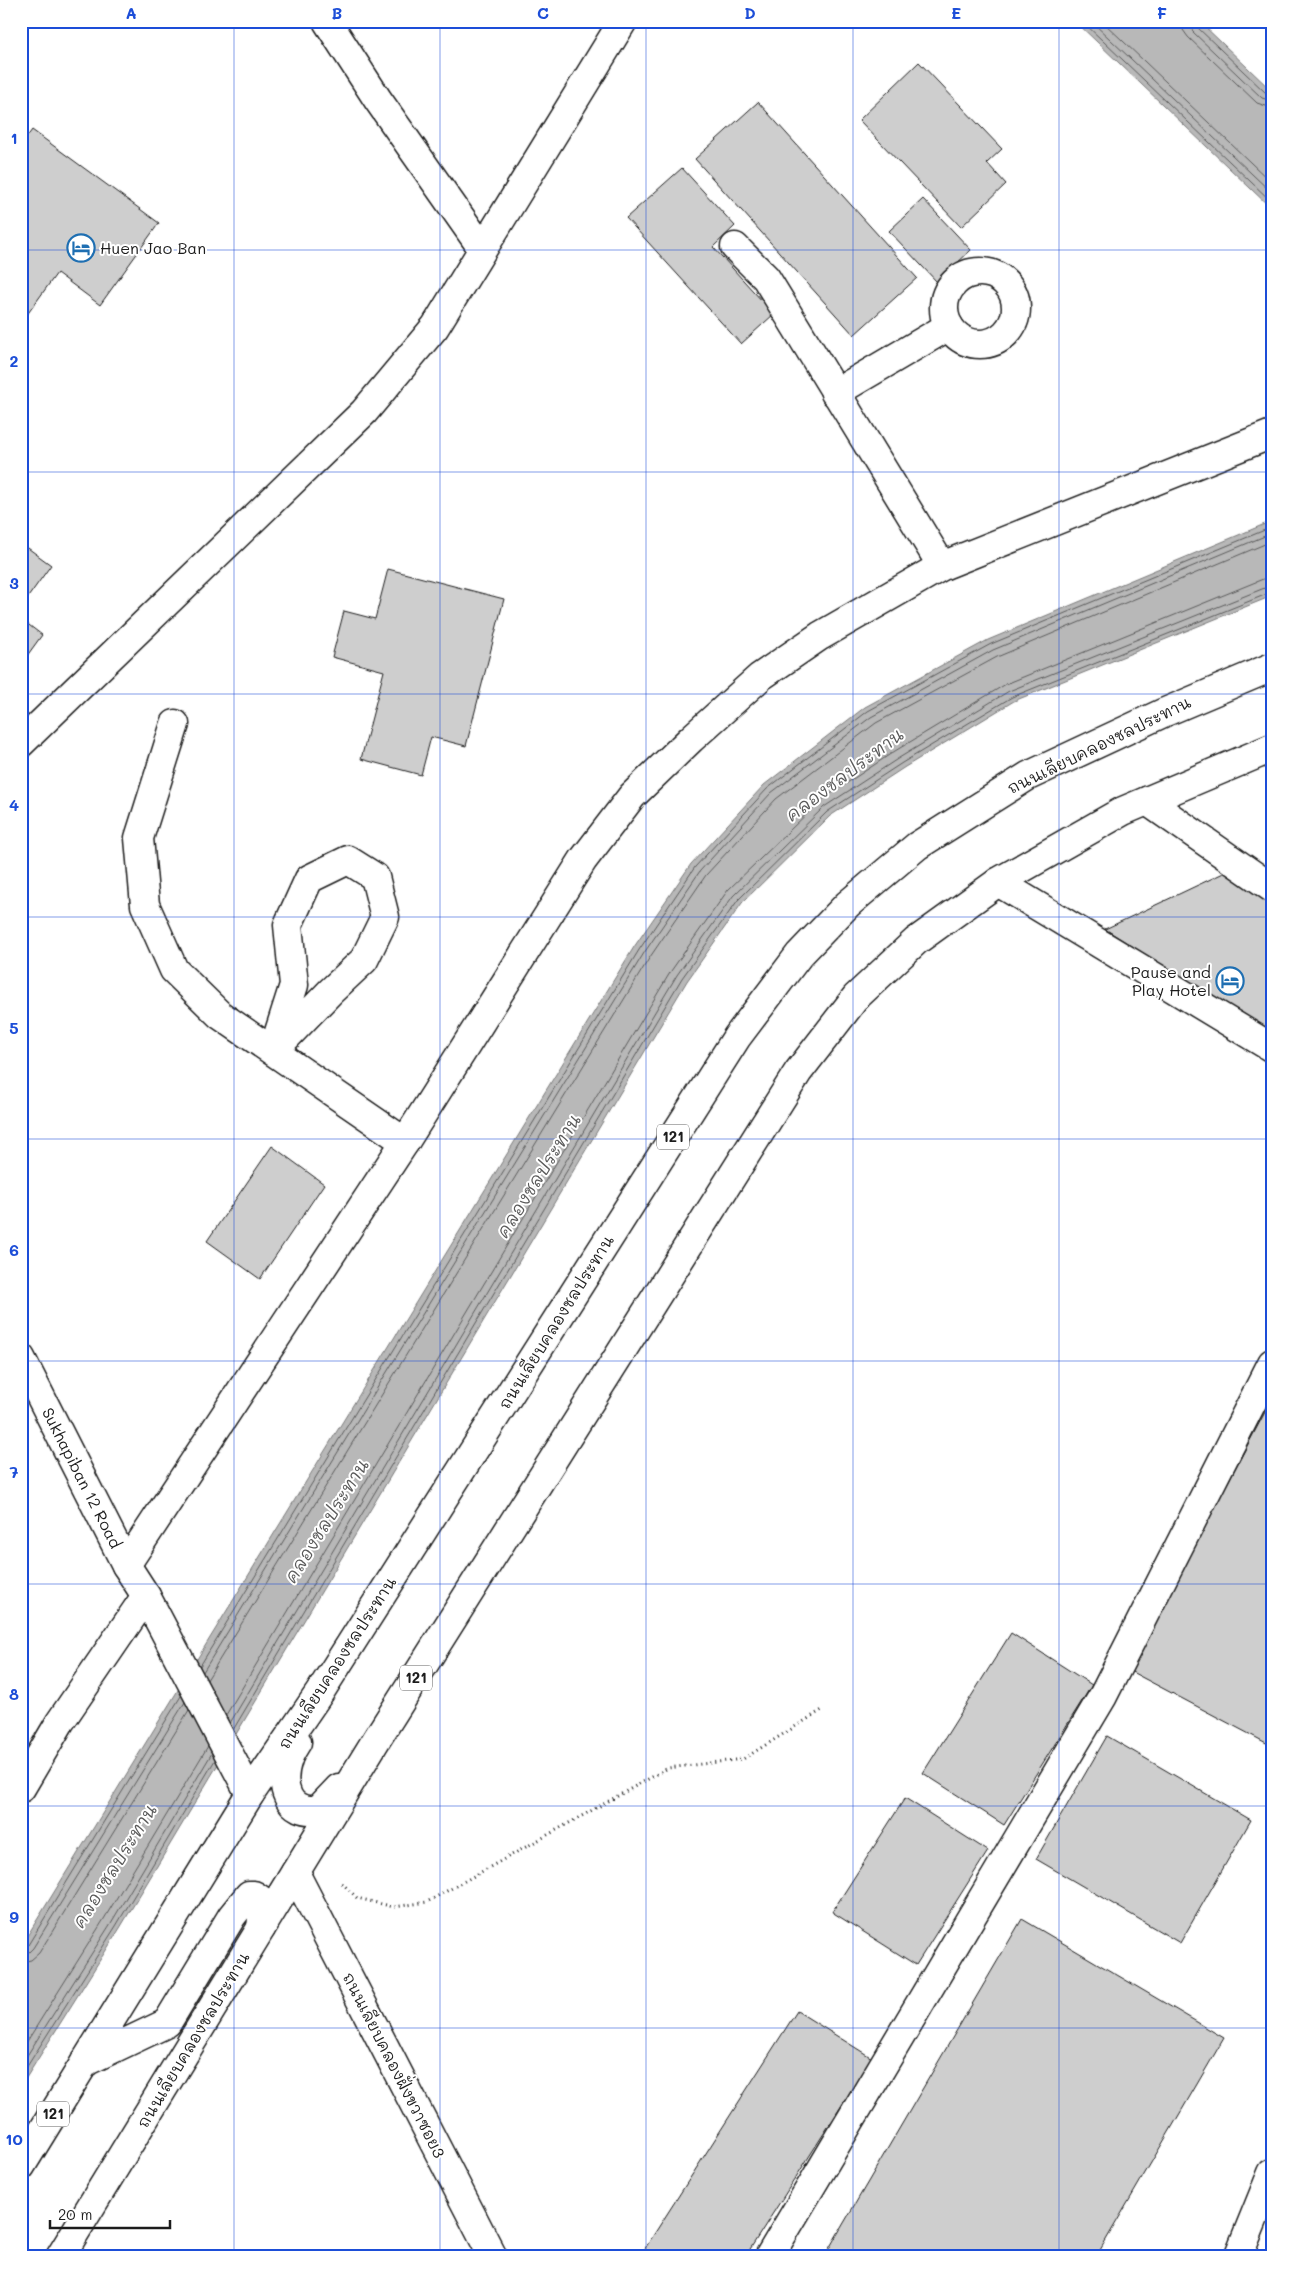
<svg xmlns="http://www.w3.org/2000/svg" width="1293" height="2278" font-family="Mali,'Playpen Sans Thai',sans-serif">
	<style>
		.water { fill: #b8b8b8; stroke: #7a7a7a }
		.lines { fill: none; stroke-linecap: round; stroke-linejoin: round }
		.shore { stroke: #5a5a5a; stroke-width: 1 }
		.building { fill: #cecece; stroke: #1c1c1c }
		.minor-casing { stroke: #1c1c1c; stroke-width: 31 }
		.major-casing { stroke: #1c1c1c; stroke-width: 31 }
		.path { stroke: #1c1c1c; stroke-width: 3; stroke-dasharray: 1 4; stroke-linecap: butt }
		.minor { stroke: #fff; stroke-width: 28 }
		.major { stroke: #fff; stroke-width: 28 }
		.grid { fill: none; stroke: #1d4ed8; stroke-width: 1; stroke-opacity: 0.55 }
		.labels { text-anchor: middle; stroke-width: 4; stroke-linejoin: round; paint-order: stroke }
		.shield { fill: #fff; stroke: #606060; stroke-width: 1 }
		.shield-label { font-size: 15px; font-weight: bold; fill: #1c1c1c }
		.poi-label { font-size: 16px; fill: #1c1c1c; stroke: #fff; text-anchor: start }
		.street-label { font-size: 16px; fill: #1c1c1c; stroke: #fff }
		.water-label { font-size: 18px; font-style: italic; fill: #5a5a5a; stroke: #fff }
		.neatline { fill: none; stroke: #1d4ed8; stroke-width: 2 }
		.grid-label { font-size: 16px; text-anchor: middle; font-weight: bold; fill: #1d4ed8 }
	</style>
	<rect width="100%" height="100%" fill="#fff"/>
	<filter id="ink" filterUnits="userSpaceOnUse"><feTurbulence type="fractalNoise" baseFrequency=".02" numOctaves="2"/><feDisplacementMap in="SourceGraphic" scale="10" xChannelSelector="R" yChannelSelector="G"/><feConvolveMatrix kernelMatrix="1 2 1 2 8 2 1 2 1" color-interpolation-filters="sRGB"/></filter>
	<g filter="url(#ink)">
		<g class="water">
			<polygon points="1075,21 1199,21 1272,91 1272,209"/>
			<polygon points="1272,521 1272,596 1014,701 905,767 830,816 742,903 687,981 120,1928 21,2086 21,1946 634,947 691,864 764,785 865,707 988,640"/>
		</g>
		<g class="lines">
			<g class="shore">
				<polyline points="1082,21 1272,202"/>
				<polyline points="1091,21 1272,193"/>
				<polyline points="1102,21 1272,183"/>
				<polyline points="1182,21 1183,30 1188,37 1257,103 1272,108"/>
				<polyline points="1189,21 1193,32 1262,98 1272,101"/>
				<polyline points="1196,21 1197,27 1266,93 1272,94"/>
				<polyline points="200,1666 639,950 695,867 767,789 868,711 991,644 1272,527"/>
				<polyline points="203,1672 644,953 700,871 771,793 871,717 993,650 1272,533"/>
				<polyline points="207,1680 650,957 706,875 776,799 876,723 997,657 1272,541"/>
				<polyline points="226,1715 671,971 728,890 820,801 895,751 1006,684 1263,579 1272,578"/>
				<polyline points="230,1723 677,975 733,896 824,807 899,758 1009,691 1272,585"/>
				<polyline points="233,1730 682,978 738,900 827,812 902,763 1012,697 1272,592"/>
				<polyline points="21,1948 28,1945 181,1696"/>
				<polyline points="21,1954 28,1953 33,1948 185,1702"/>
				<polyline points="21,1962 31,1960 39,1953 189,1710"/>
				<polyline points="21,2051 104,1919 208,1746"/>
				<polyline points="21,2065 111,1923 212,1753"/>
				<polyline points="21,2076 116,1926 215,1760"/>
			</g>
		</g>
		<g class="building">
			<polygon points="919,62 1002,149 987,163 1006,184 961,227 859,120"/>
			<polygon points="758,102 917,278 854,335 695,159"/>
			<polygon points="32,130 159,223 100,305 57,273 21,323 21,145"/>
			<polygon points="682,168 735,226 713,247 774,314 741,344 626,218"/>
			<polygon points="923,199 971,250 937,282 889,231"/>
			<polygon points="21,543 51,565 21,607"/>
			<polygon points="388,569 504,599 466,746 431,737 421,775 361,759 384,671 332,657 344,611 375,619"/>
			<polygon points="21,619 42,635 21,664"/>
			<polygon points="1234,868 1272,893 1272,1034 1105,929"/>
			<polygon points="272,1146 324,1184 260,1279 207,1241"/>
			<polygon points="1272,1399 1272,1746 1128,1670"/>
			<polygon points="1011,1633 1092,1685 1004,1825 923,1773"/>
			<polygon points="1107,1736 1251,1820 1180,1943 1036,1859"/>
			<polygon points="905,1798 988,1851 916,1965 832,1912"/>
			<polygon points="1022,1919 1224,2038 1096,2257 824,2257"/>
			<polygon points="797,2011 872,2058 745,2257 655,2257 644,2250"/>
		</g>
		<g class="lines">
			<g class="minor-casing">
				<g id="minor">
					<polyline points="327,21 378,100 482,248"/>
					<polyline points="735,247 766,278 942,566"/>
					<circle cx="980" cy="308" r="36"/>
					<polyline points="835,393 949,326"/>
					<polyline points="175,724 139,838 145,905 174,970 220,1015 405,1142"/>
					<polyline points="21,743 364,412 435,327 623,21"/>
					<polyline points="1147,801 1272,888"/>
					<polygon points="348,860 375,877 385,917 364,960 331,991 273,1051 294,985 288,925 309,879"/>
					<polyline points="998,882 1272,1048"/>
					<polyline points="21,1358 126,1565 146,1596 250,1794"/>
					<polyline points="21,1788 60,1722 146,1596"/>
					<polyline points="295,1873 493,2257"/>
					<polyline points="769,2257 1103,1696 1272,1363"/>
					<polyline points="1238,2257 1272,2173"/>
				</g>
			</g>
			<g class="major-casing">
				<g id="major">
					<polyline points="126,1565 405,1142 583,860 632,796 691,739 760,677 820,636 942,566 1272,434"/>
					<path d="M297,1742C294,1747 290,1753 288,1759C279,1785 287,1816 319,1809L339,1788"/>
					<polyline points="85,2062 167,2023 232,1916 249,1895 254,1895 264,1902 261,1928"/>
					<polyline points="21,2166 250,1794 320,1692 737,1037 799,955 848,904 917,846 1028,776 1163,713 1272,667"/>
					<polyline points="60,2257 378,1737 798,1072 856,997 916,941 998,882 1123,811 1272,748"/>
				</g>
			</g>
			<polyline class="path" points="342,1883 357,1898 394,1907 427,1902 668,1768 743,1759 822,1710"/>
			<use href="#minor" class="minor"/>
			<use href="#major" class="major"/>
		</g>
	</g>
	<path class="grid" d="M234,21V2257M440,21V2257M646,21V2257M853,21V2257M1059,21V2257M21,250H1272M21,472H1272M21,694H1272M21,917H1272M21,1139H1272M21,1361H1272M21,1584H1272M21,1806H1272M21,2028H1272"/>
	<defs>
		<g id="hotel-ring" transform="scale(1.4375)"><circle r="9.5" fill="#fff" stroke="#1f6fb2" stroke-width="1.5"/><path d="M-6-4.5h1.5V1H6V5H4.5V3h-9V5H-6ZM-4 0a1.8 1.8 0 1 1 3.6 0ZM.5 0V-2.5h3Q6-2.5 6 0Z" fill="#1f6fb2"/></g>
	</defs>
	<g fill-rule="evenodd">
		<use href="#hotel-ring" x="81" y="248"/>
		<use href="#hotel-ring" x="1230" y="981"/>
	</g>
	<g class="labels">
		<g class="shield">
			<rect x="657" y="1124.5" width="32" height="25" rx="4"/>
			<rect x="400" y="1665.5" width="32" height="25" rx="4"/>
			<rect x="37" y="2101.5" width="32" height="25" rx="4"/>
		</g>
		<g class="shield-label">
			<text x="673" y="1142">121</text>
			<text x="416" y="1683">121</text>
			<text x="53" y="2119">121</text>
		</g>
		<g class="poi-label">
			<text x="100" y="254">Huen Jao Ban</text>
			<text x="1211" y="978" text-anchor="end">Pause and<tspan x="1211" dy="18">Play Hotel</tspan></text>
		</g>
		<g class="street-label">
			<text transform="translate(1099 745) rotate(-26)" y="6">ถนนเลียบคลองชลประทาน</text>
			<text transform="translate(556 1322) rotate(-58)" y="6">ถนนเลียบคลองชลประทาน</text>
			<text transform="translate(82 1478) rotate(63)" y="6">Sukhapiban 12 Road</text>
			<text transform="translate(337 1663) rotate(-57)" y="6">ถนนเลียบคลองชลประทาน</text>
			<text transform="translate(193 2040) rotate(-59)" y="6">ถนนเลียบคลองชลประทาน</text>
			<text transform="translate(394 2065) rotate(63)" y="6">ถนนเลียบคลองฝั่งขวาซอย3</text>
		</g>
		<g class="water-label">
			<text transform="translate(845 775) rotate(-37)" y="6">คลองชลประทาน</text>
			<text transform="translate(539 1176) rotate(-58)" y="6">คลองชลประทาน</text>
			<text transform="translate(327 1521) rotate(-58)" y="6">คลองชลประทาน</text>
			<text transform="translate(115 1866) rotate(-58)" y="6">คลองชลประทาน</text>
		</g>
	</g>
	<rect width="1293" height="2278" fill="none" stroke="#fff" stroke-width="55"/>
	<path d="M50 2220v8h120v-8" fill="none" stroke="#1c1c1c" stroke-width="2.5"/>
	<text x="58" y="2220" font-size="15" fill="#1c1c1c" stroke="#ffffff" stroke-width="4" paint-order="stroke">20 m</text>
	<rect x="28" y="28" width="1238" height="2222" class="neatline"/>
	<g class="grid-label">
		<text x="131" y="19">A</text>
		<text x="337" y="19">B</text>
		<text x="543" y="19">C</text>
		<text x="750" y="19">D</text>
		<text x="956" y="19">E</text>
		<text x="1162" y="19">F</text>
		<text x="14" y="144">1</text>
		<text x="14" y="367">2</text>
		<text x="14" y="589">3</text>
		<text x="14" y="811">4</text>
		<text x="14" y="1034">5</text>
		<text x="14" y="1256">6</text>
		<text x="14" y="1478">7</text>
		<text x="14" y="1700">8</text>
		<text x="14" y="1923">9</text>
		<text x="14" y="2145">10</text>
	</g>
</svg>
